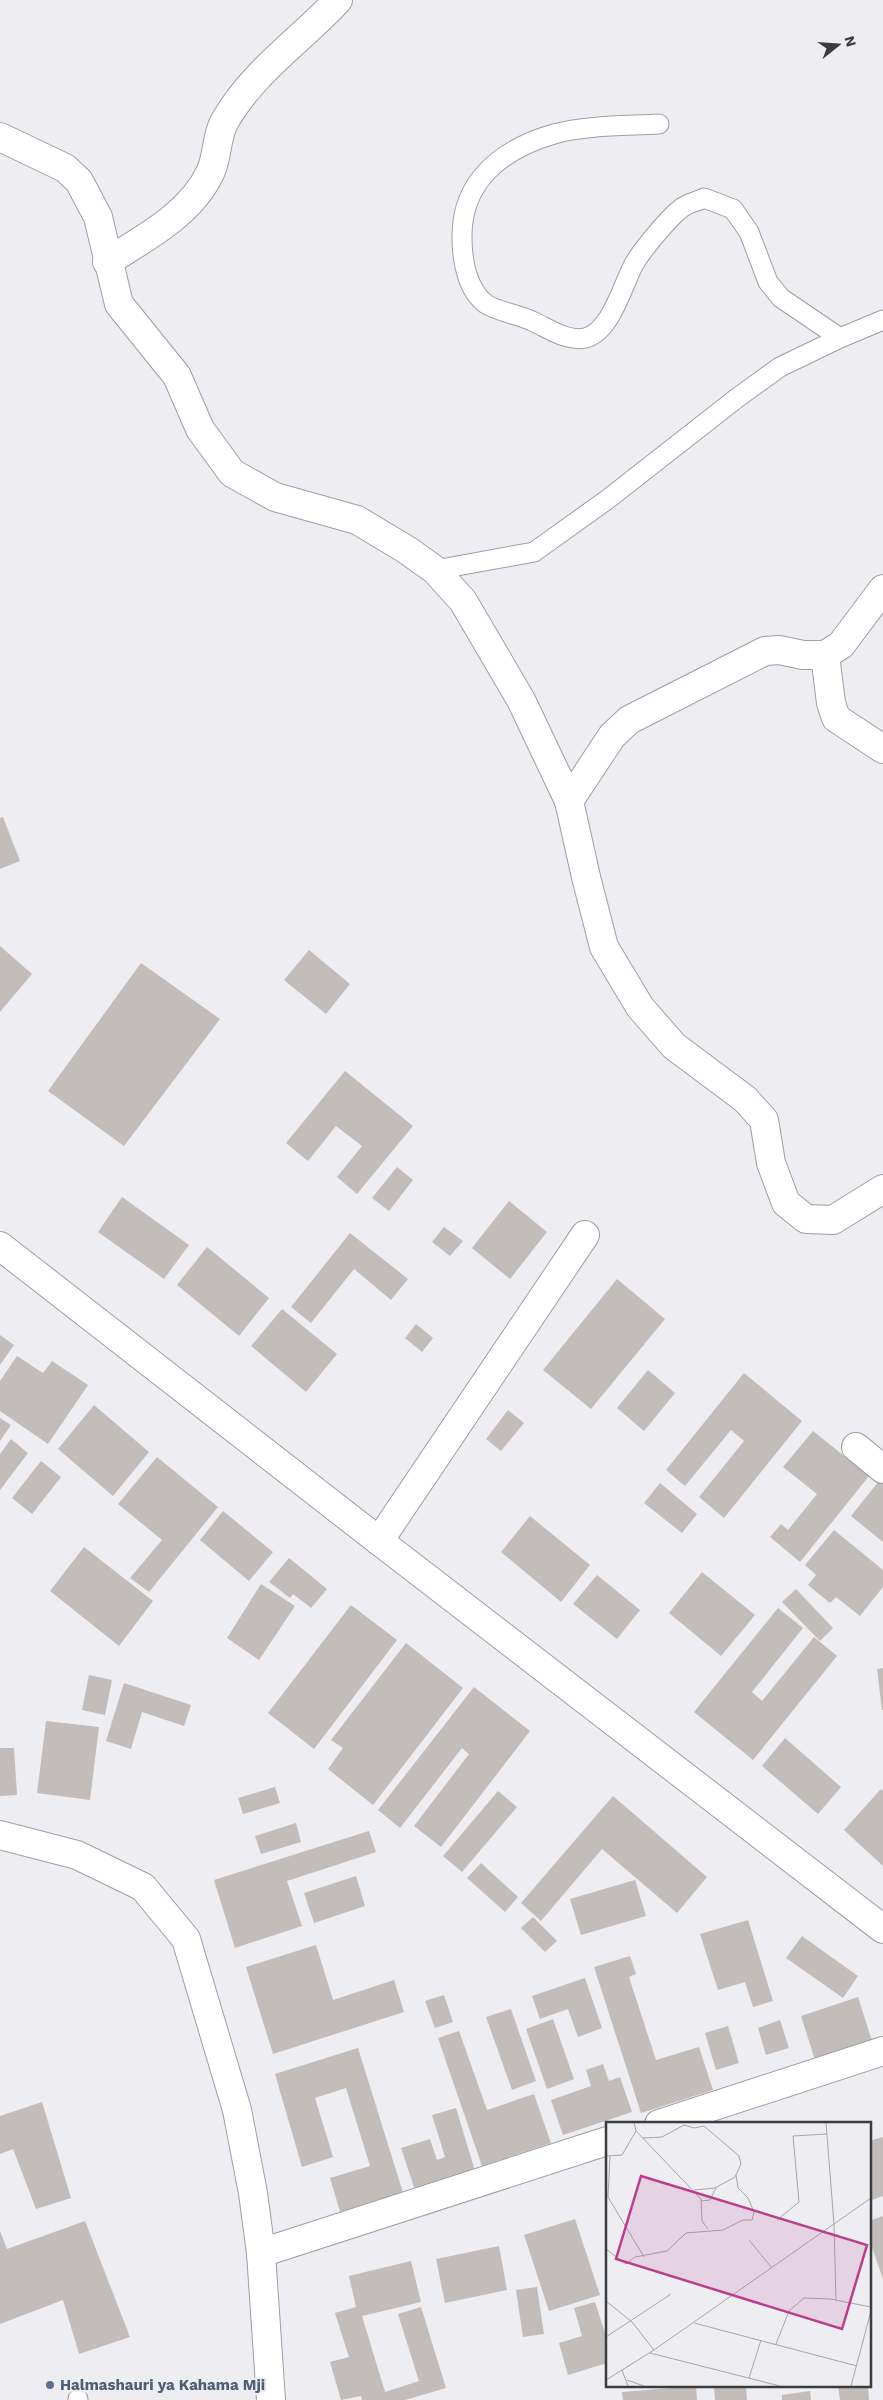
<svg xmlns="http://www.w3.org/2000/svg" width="883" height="2400" font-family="'Work Sans',sans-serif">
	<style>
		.building { fill: #c2bdba }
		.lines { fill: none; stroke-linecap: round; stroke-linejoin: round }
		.lane-casing { stroke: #9e9ea3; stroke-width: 21 }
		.street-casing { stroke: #9e9ea3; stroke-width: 30 }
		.secondary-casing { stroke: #9e9ea3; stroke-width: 30 }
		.lane { stroke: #fff; stroke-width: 19 }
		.street { stroke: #fff; stroke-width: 28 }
		.secondary { stroke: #fff; stroke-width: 28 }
		.service-dot { fill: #5c6f8a; stroke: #ededf2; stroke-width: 2 }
		.labels { text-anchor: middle; stroke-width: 4.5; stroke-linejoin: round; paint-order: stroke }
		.service-label { font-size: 15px; font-weight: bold; fill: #4e5e75; stroke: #ededf2; text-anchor: start }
		.inset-road { fill: none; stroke: #a6a6aa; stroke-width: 1 }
		.view { fill: #bb3e8d; fill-opacity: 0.15; stroke: #bb3e8d; stroke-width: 2.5 }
		.inset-edge { fill: none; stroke: #3b3c3e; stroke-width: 2.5 }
	</style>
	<rect width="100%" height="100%" fill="#ededf2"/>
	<g class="building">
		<polygon points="3,817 20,861 0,869 0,818"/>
		<polygon points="0,946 32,974 0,1012"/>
		<polygon points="309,950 350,984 326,1014 284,980"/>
		<polygon points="141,963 220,1019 124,1146 48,1091"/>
		<polygon points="345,1071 413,1126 357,1194 337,1177 362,1146 336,1126 308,1161 286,1143"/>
		<polygon points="397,1167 413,1180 389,1211 372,1198"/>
		<polygon points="122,1197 189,1245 164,1279 98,1232"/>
		<polygon points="509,1201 547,1232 510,1279 472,1248"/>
		<polygon points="444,1227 463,1241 450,1256 432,1242"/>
		<polygon points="350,1233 408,1279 391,1300 354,1269 311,1323 291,1307"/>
		<polygon points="207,1247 269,1298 239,1336 177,1285"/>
		<polygon points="617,1279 665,1319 591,1409 543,1370"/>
		<polygon points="282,1309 337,1354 306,1392 251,1346"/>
		<polygon points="416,1324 433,1338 422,1352 405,1338"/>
		<polygon points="0,1335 14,1345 0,1365"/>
		<polygon points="17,1356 43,1373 52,1361 88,1385 48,1444 0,1411 0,1381"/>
		<polygon points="648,1370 675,1393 644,1431 617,1408"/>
		<polygon points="744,1373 802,1421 724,1518 699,1497 744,1441 731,1430 685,1486 666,1470"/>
		<polygon points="94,1405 149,1452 113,1496 58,1449"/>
		<polygon points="508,1410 524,1423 501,1451 486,1439"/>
		<polygon points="0,1418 11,1425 0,1441"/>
		<polygon points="813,1431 869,1476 800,1562 770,1537 781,1524 788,1530 817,1494 783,1467"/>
		<polygon points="11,1439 28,1453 0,1490 0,1454"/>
		<polygon points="157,1457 218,1507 149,1592 130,1578 162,1540 118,1504"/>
		<polygon points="41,1461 61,1477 32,1514 12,1498"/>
		<polygon points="879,1481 883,1484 883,1542 851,1516"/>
		<polygon points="660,1483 697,1514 682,1533 644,1503"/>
		<polygon points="223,1511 273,1552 249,1581 200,1540"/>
		<polygon points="530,1516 590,1565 561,1602 501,1552"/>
		<polygon points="834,1530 883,1570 883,1587 860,1616 836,1597 830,1603 808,1585 816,1575 805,1565"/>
		<polygon points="84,1547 153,1601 119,1646 50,1591"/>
		<polygon points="289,1558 327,1589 311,1608 293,1594 290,1598 269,1582"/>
		<polygon points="702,1572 755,1615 721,1656 669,1613"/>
		<polygon points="597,1575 640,1610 617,1639 573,1604"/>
		<polygon points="261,1584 295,1606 259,1660 227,1638"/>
		<polygon points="796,1589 833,1628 820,1641 782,1602"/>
		<polygon points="351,1605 397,1640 314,1749 268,1713"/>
		<polygon points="778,1608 803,1628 752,1692 762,1701 814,1637 837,1656 753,1760 694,1712"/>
		<polygon points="406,1643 463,1688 373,1805 328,1769 343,1748 331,1740"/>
		<polygon points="883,1668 883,1710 882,1710 877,1669"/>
		<polygon points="89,1675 112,1680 105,1715 82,1710"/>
		<polygon points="124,1683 191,1705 184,1726 142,1712 131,1749 106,1741"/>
		<polygon points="474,1687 530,1731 441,1847 414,1826 469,1754 462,1748 400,1828 378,1810"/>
		<polygon points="46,1721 99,1727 90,1800 37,1793"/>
		<polygon points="785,1738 841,1787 818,1814 762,1766"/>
		<polygon points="0,1748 14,1748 17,1795 0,1796"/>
		<polygon points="275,1787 280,1803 243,1814 238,1798"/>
		<polygon points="881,1789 883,1791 883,1866 844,1830"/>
		<polygon points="498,1791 517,1807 462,1872 443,1856"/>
		<polygon points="613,1796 707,1877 677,1913 602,1849 541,1921 521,1903"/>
		<polygon points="296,1823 301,1842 261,1854 255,1836"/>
		<polygon points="369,1831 376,1852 287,1881 302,1926 235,1948 214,1880"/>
		<polygon points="481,1863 518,1897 505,1912 467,1878"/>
		<polygon points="356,1876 365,1906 314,1923 304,1893"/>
		<polygon points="635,1880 646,1916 581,1935 570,1899"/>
		<polygon points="533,1917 557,1941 545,1952 521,1928"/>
		<polygon points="748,1920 773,2001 753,2007 745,1982 718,1990 700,1934"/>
		<polygon points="802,1936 858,1976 843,1998 786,1958"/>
		<polygon points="316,1945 333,2000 394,1980 404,2012 273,2054 246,1967"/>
		<polygon points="630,1956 636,1974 629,1977 656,2060 699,2047 713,2090 641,2113 594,1967"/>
		<polygon points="585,1978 602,2028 578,2037 568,2009 540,2019 532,1996"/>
		<polygon points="444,1995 453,2022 435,2028 425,2001"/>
		<polygon points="858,1997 872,2041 815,2060 801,2016"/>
		<polygon points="511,2009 536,2081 512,2090 486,2017"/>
		<polygon points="553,2019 574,2079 547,2089 526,2029"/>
		<polygon points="780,2020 789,2048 766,2055 758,2028"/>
		<polygon points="728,2026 739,2063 716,2070 705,2033"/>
		<polygon points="459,2031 487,2110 534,2094 551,2143 482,2166 438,2038"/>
		<polygon points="358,2048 405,2199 342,2218 330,2178 370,2166 346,2088 315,2098 333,2157 302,2167 275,2074"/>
		<polygon points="603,2064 609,2081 620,2077 632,2112 563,2135 551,2100 591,2086 586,2070"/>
		<polygon points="42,2102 71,2198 36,2209 13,2149 0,2154 0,2116"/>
		<polygon points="456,2108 476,2174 416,2193 401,2148 430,2139 437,2160 445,2157 432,2115"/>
		<polygon points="883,2137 883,2196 869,2201 869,2141"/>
		<polygon points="883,2216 883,2279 869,2239 869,2221"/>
		<polygon points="575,2219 600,2295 549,2311 524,2235"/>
		<polygon points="85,2221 130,2337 79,2354 63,2300 0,2324 0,2231 7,2249"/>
		<polygon points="499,2246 507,2290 445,2303 436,2259"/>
		<polygon points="411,2261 421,2302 362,2316 385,2392 419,2381 398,2314 421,2307 446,2388 405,2400 362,2400 361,2396 341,2400 330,2362 349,2357 335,2313 356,2307 349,2276"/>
		<polygon points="537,2287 544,2334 523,2337 516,2290"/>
		<polygon points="595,2302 607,2340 607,2363 568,2375 559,2343 582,2336 574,2308"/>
		<polygon points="696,2386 697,2400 623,2400 622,2392"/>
		<polygon points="714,2386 746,2386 747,2400 715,2400"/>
		<polygon points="838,2386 868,2386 869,2400 840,2400"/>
		<polygon points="810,2391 811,2400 782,2400 782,2395"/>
	</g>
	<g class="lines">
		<g class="lane-casing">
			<g id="lane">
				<path d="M659,124C625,126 587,125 554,134C502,149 461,181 462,238C462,260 467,290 486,304C496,311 520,315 532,321C548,328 567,342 585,338C611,332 623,284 634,264C642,250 670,216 683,207C689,203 698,201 704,198L733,209L749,232L768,282L781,298L840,338"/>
				<polyline points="435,570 534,552 608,499 737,398 780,367 840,338 883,320"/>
				<polyline points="78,2399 78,2400"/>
			</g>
		</g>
		<g class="street-casing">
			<g id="street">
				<polyline points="0,137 65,168 79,181 98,217 119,304 177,376 200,429 232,473 275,497 357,520 407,550 435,570 463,601 521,700 569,801 586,877 604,947 640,1007 674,1046 745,1099 764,1120 771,1163 786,1203 806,1219 833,1220 883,1189"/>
				<path d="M107,262C144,238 190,215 210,173C218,157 216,134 226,119C253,72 302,39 338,0"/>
				<polyline points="825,655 831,703 836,718 883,749"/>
				<polyline points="569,801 612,736 629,720 765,651 779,650 803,655 825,655 841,645 883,589"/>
				<polyline points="856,1447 883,1469"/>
				<polyline points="379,1541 585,1235"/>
				<polyline points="0,1835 77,1855 143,1887 186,1939 237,2110 253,2193 261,2253 271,2400"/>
				<polyline points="659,2124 883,2051"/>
				<polyline points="261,2253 607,2141"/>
			</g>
		</g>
		<g class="secondary-casing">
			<polyline id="secondary" points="0,1246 379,1541 883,1929"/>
		</g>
		<use href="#lane" class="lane"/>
		<use href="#street" class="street"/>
		<use href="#secondary" class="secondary"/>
	</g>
	<circle class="service-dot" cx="50" cy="2385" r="5"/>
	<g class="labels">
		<g class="service-label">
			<text x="60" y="2390">Halmashauri ya Kahama Mji</text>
		</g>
	</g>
	<g transform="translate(606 2122)">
		<rect width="265" height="265" fill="#ededf2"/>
		<path class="inset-road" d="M28,1L30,9L95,77L96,99L102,107M220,1L228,102L230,178M37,16L56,15L78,3L88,6L98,4L133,34L135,42L129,55L109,66L88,68M0,34L16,33L30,9M4,34L2,75L38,135M95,79L104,78L110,66M171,98L193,80L187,14L221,12M143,118L166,146M0,127L20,142L29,135L61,129L80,111L117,108L137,98H146L148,90L142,76L132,66L130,53M0,179L26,200L48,228M88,201L251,244M0,215L65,172M170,222L183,189L198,176L224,177L265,185M44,231L174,264M16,248L22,264M143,256L155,218M0,258L48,228L265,76M21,258L38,264M245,264L265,189"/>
		<path class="view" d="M35,54L261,123L236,207L10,137Z"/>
		<rect width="265" height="265" class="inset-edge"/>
	</g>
	<g transform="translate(838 45) rotate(73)" stroke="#ededf2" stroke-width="4" paint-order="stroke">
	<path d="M0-4L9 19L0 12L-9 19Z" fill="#3b3c3e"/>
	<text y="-8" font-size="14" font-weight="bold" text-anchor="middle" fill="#3b3c3e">N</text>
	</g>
</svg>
